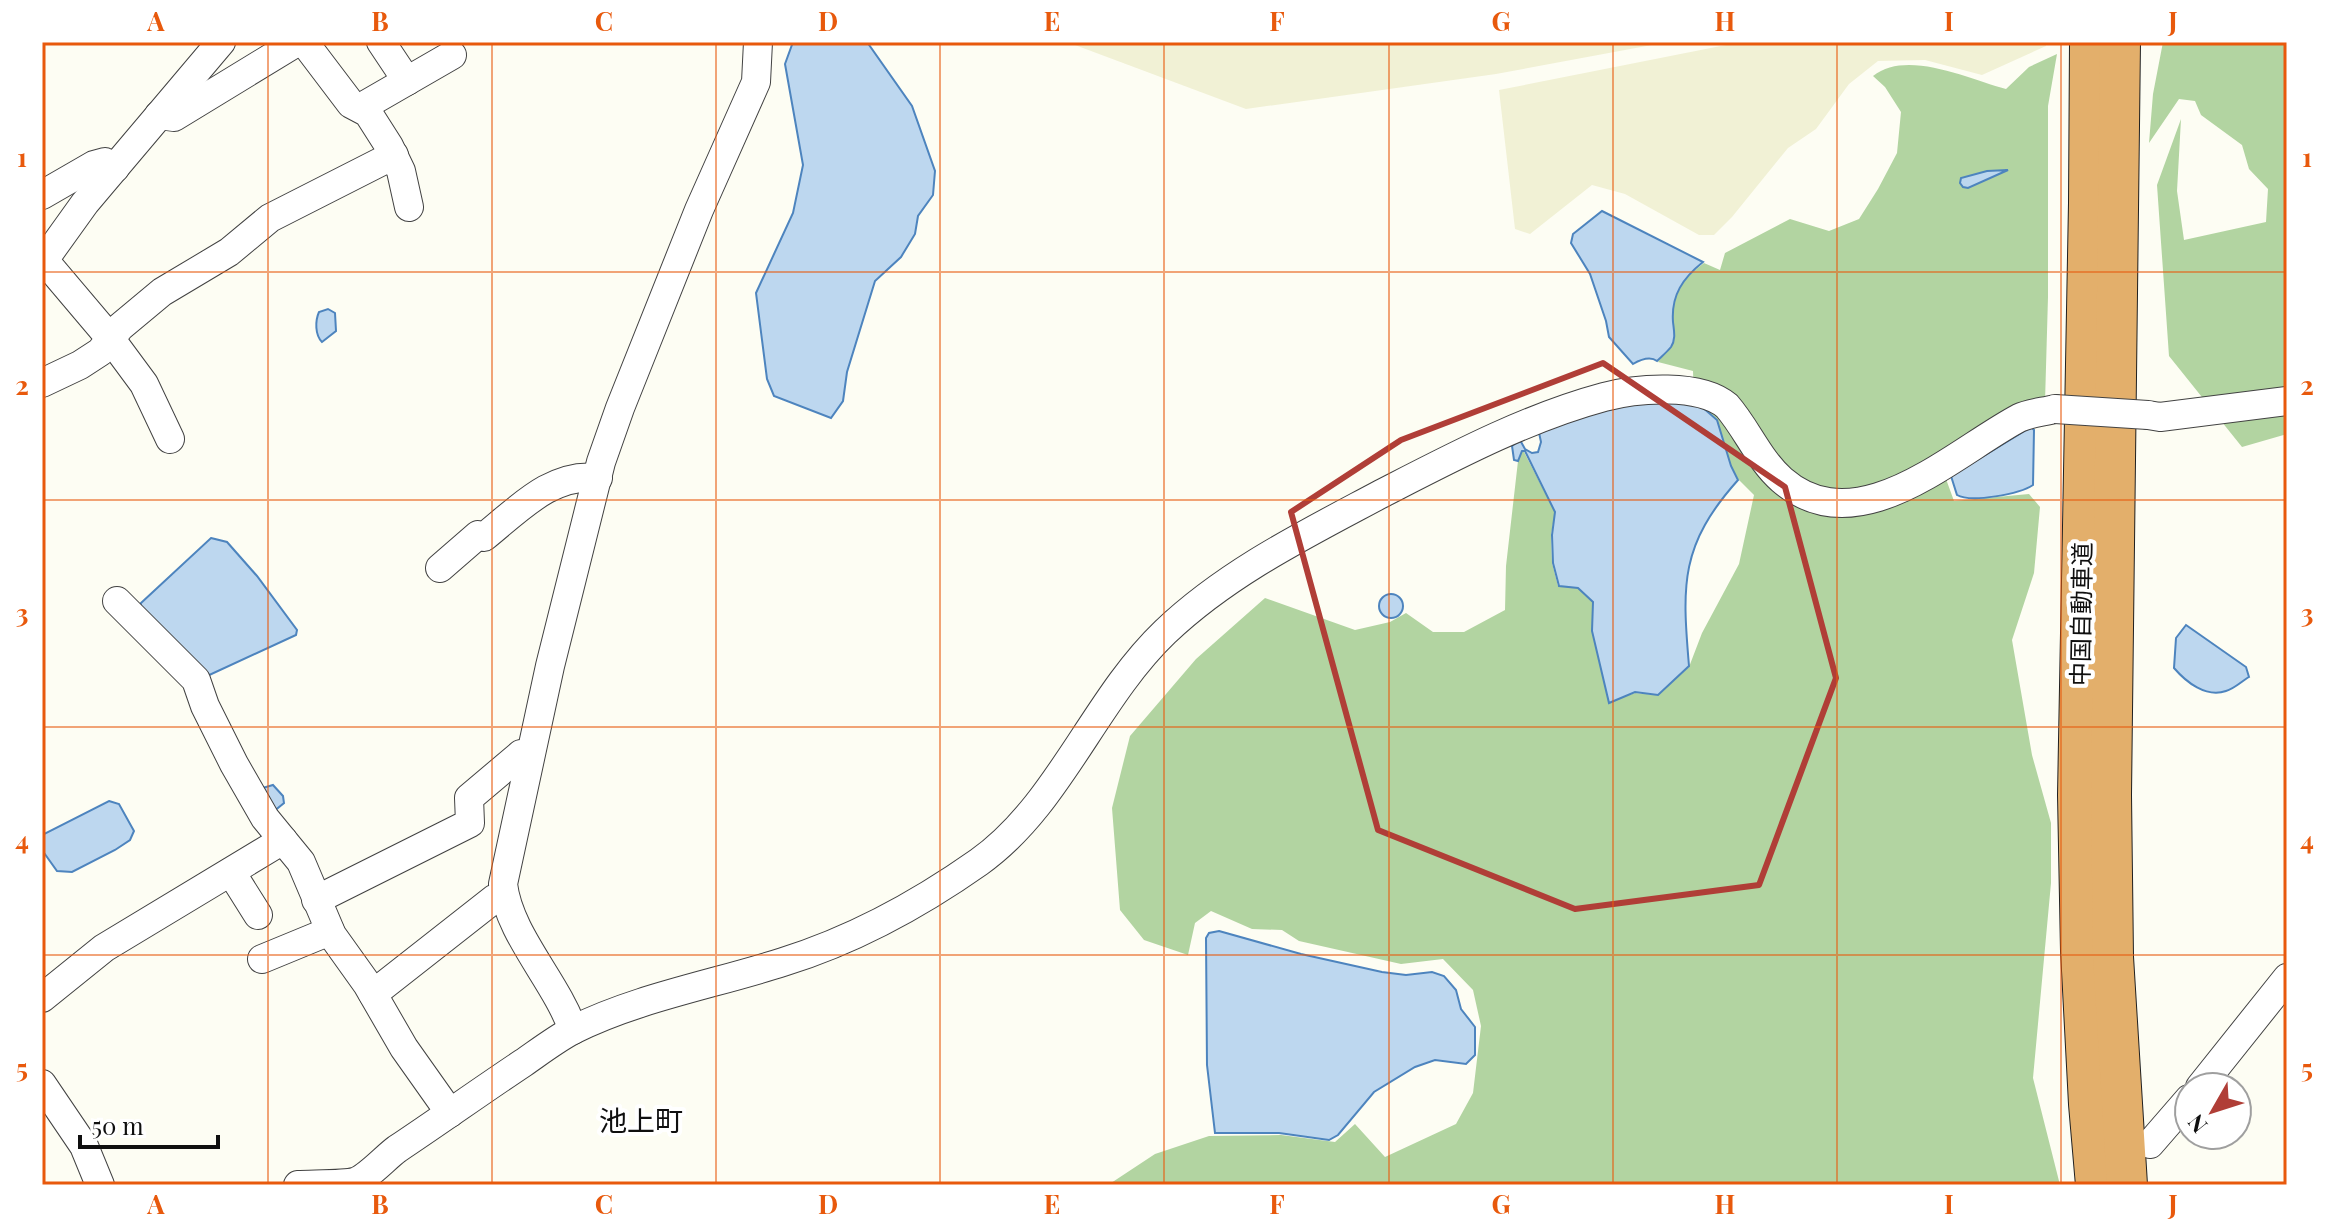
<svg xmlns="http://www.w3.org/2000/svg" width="2329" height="1227" font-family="'Playfair Display','Noto Sans JP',serif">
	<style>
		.farmland { fill: #f1f1d5 }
		.forest { fill: #b2d4a1 }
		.water { fill: #bdd7ef; stroke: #4d84be; stroke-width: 2 }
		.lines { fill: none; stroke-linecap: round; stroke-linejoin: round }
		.minor-casing { stroke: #424242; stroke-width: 30 }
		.highway-casing { stroke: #202020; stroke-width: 42 }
		.minor { stroke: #fff; stroke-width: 28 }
		.highway { stroke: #e3af6b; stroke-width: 40 }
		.minor-bridge-casing { stroke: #424242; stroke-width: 30; stroke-linecap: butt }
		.minor-bridge { stroke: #fff; stroke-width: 28 }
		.marked { fill: none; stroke: #b03e37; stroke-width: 6; stroke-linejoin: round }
		.grid { fill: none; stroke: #e8590c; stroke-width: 2; stroke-opacity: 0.55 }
		.labels { text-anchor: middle; stroke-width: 8; stroke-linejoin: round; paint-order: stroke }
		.street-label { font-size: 24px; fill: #0f0f0f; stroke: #fff }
		.quarter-label { font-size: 28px; fill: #0f0f0f; stroke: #fff }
		.neatline { fill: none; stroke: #e8590c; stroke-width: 3 }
		.grid-label { font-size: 26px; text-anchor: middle; font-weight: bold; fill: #e8590c }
	</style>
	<rect width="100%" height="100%" fill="#fdfdf3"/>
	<g class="farmland">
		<polygon points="1067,42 1668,42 1496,74 1246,109"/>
		<polygon points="1741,42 2046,42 2046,46 1982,75 1925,60 1878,61 1849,84 1816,129 1788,148 1732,217 1714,235 1699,235 1625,194 1592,185 1530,234 1515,229 1499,90"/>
	</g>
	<g class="forest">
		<polygon points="2163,42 2287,42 2287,434 2242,447 2169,356 2157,185 2181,119 2177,191 2184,240 2266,222 2268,189 2249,169 2242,145 2201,115 2195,101 2179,99 2149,143 2153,94"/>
		<path d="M2057,54L2048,106V297L2045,402L1946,479L1954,501L2029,494L2040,507L2034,573L2012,640L2032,755L2051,823V883L2033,1078L2060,1185H1108L1155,1154L1209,1136L1281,1135L1335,1142L1355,1124L1385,1157L1456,1124L1473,1093L1481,1026L1473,990L1443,959L1401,964L1299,941L1282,930L1252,929L1211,911L1195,923L1188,955L1144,940L1120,910L1112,808L1130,736L1196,659L1265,598L1355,630L1390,622L1406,613L1433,632H1464L1505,610L1506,566L1518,461L1523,450L1555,512L1551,535L1552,563L1558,586L1578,588L1593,602L1592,631L1609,702L1635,693L1658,695L1689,667L1702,633L1739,564L1754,495L1738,479L1731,466L1717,420L1694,399L1693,371L1658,362C1663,355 1670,349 1673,341C1675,333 1672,324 1673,316C1674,291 1685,277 1704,263L1720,270L1725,253L1790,219L1829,231L1859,219L1878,189L1897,153L1901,112L1885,87L1873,76C1907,49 1968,79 2006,89L2029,67Z"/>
	</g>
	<g class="water">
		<polygon points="793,42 867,42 912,106 935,171 933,195 918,216 915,234 901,257 875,281 847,372 843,401 831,418 774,396 767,379 756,293 793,213 803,165 785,64"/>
		<polygon points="2008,170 1968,188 1963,187 1960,183 1961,178 1987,171"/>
		<path d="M1602,211L1703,262C1683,278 1671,295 1673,322C1674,331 1676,339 1671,347C1667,352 1661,357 1657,361C1650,356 1640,360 1633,364L1609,337L1606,321L1590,274L1571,243L1573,234Z"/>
		<path d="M328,309L335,313L336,331L322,342C315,335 315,321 319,312Z"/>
		<path d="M1693,399L1717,420L1731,466L1738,480C1680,545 1682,584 1689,666L1658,695L1635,692L1609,703L1592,631L1593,602L1578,588L1559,586L1553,563L1552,535L1555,512L1525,451H1522L1518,461L1514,460L1512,446L1520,440L1525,449L1532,453L1538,452L1541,442L1538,428L1577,407Z"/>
		<path d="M2031,427L2034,430L2033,485C2020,494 1971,503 1957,495L1951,476Z"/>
		<polygon points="211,538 227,542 257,576 297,630 296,635 205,677 140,611 141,603"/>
		<circle cx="1391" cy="606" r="12"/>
		<path d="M2186,625L2246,667L2249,677C2242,681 2234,689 2226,691C2206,698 2186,682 2174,668L2176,638Z"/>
		<polygon points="273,785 283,796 284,803 273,812 259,789"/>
		<polygon points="109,801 119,804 134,831 130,840 115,850 72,872 57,871 42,850 42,835"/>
		<polygon points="1219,931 1301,954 1382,972 1406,975 1432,972 1444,976 1456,990 1461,1009 1475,1027 1475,1055 1466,1064 1435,1060 1415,1067 1374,1092 1338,1135 1329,1140 1279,1133 1215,1133 1207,1065 1206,938 1209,933"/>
	</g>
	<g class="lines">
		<g class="minor-casing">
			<g id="minor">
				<polyline points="304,42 351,104 368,113 389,146 401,171 409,207"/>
				<polyline points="381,42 407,81"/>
				<polyline points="364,109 367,104 452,55"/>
				<polyline points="159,115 174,117 297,42"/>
				<polyline points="42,195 94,165 105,162 115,168"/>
				<polyline points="44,260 110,338 144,384 170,439"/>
				<polyline points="42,263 85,203 221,42"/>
				<polyline points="42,383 80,365 100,352 120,327 162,292 229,252 270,218 394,155"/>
				<polyline points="2148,415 2160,417 2287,401"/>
				<path d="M440,568L478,535L484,537C518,510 552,472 598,478"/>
				<polyline points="117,601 196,680 205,706 234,764 265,818 301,862 332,935 367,984 404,1048 450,1113"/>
				<polyline points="231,872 258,915"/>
				<polyline points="316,900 470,823 469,798 521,754 530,754"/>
				<polyline points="262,959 330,931"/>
				<polyline points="373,994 494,899 504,895"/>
				<polyline points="42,998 104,948 283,840"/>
				<path d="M573,1030C556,981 509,935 503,884L550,666L601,462L620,408L699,210L756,82L758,42"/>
				<polyline points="42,1084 84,1146 100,1185"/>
				<polyline points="2200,1087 2287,978"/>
				<polyline points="2150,1144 2189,1099"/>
				<path d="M298,1185C311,1184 348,1185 357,1181C369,1176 386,1157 397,1149C439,1121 481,1091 523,1063C539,1052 556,1039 573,1030C636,998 715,984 783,962C854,940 918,905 979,862C1059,805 1094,700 1165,632C1227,573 1304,535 1379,495C1451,458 1526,418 1604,397C1637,388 1700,383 1727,406C1747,429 1759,460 1782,480C1858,546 1953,453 2019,418C2029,413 2043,412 2055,409"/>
			</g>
		</g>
		<g class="highway-casing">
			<g id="highway">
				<polyline points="2090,42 2089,203 2078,795 2081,951 2089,1104 2096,1185"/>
				<polyline points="2120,42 2111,795 2113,957 2127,1185"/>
			</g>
		</g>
		<use href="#minor" class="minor"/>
		<use href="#highway" class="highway"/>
		<g class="minor-bridge-casing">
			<polyline id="minor-bridge" points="2055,409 2148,415"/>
		</g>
		<use href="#minor-bridge" class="minor-bridge"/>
	</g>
	<path class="marked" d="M1603,363L1785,487L1836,678L1759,885L1575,909L1378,830L1291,512L1401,440Z"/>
	<path class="grid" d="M268,42V1185M492,42V1185M716,42V1185M940,42V1185M1164,42V1185M1389,42V1185M1613,42V1185M1837,42V1185M2061,42V1185M42,272H2287M42,500H2287M42,727H2287M42,955H2287"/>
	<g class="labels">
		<g class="street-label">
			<text transform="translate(2082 614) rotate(-89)" y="8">中国自動車道</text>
		</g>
		<g class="quarter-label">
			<text x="641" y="1131">池上町</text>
		</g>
	</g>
	<rect width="2329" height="1227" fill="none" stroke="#ffffff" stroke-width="88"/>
	<g transform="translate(2213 1111) rotate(231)"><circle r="38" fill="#ffffff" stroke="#9f9f9f" stroke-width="2"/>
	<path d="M0-6L14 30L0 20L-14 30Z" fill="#b03e37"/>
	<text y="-12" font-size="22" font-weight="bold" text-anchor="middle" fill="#0f0f0f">N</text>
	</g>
	<path d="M80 1135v12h138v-12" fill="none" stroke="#0f0f0f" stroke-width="4"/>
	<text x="92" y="1135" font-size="24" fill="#0f0f0f" stroke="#ffffff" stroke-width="6" paint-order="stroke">50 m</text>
	<rect x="44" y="44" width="2241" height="1139" class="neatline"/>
	<g class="grid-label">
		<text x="156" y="31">A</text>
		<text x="380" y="31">B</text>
		<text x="604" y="31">C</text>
		<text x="828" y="31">D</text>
		<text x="1052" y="31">E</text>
		<text x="1277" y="31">F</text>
		<text x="1501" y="31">G</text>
		<text x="1725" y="31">H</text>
		<text x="1949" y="31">I</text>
		<text x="2173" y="31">J</text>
		<text x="22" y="167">1</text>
		<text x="2307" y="167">1</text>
		<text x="22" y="395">2</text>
		<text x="2307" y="395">2</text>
		<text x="22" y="623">3</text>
		<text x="2307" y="623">3</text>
		<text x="22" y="850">4</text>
		<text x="2307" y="850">4</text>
		<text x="22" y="1078">5</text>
		<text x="2307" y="1078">5</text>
		<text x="156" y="1214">A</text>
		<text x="380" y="1214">B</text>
		<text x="604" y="1214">C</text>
		<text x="828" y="1214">D</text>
		<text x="1052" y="1214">E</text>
		<text x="1277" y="1214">F</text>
		<text x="1501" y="1214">G</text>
		<text x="1725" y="1214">H</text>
		<text x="1949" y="1214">I</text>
		<text x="2173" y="1214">J</text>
	</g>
</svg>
